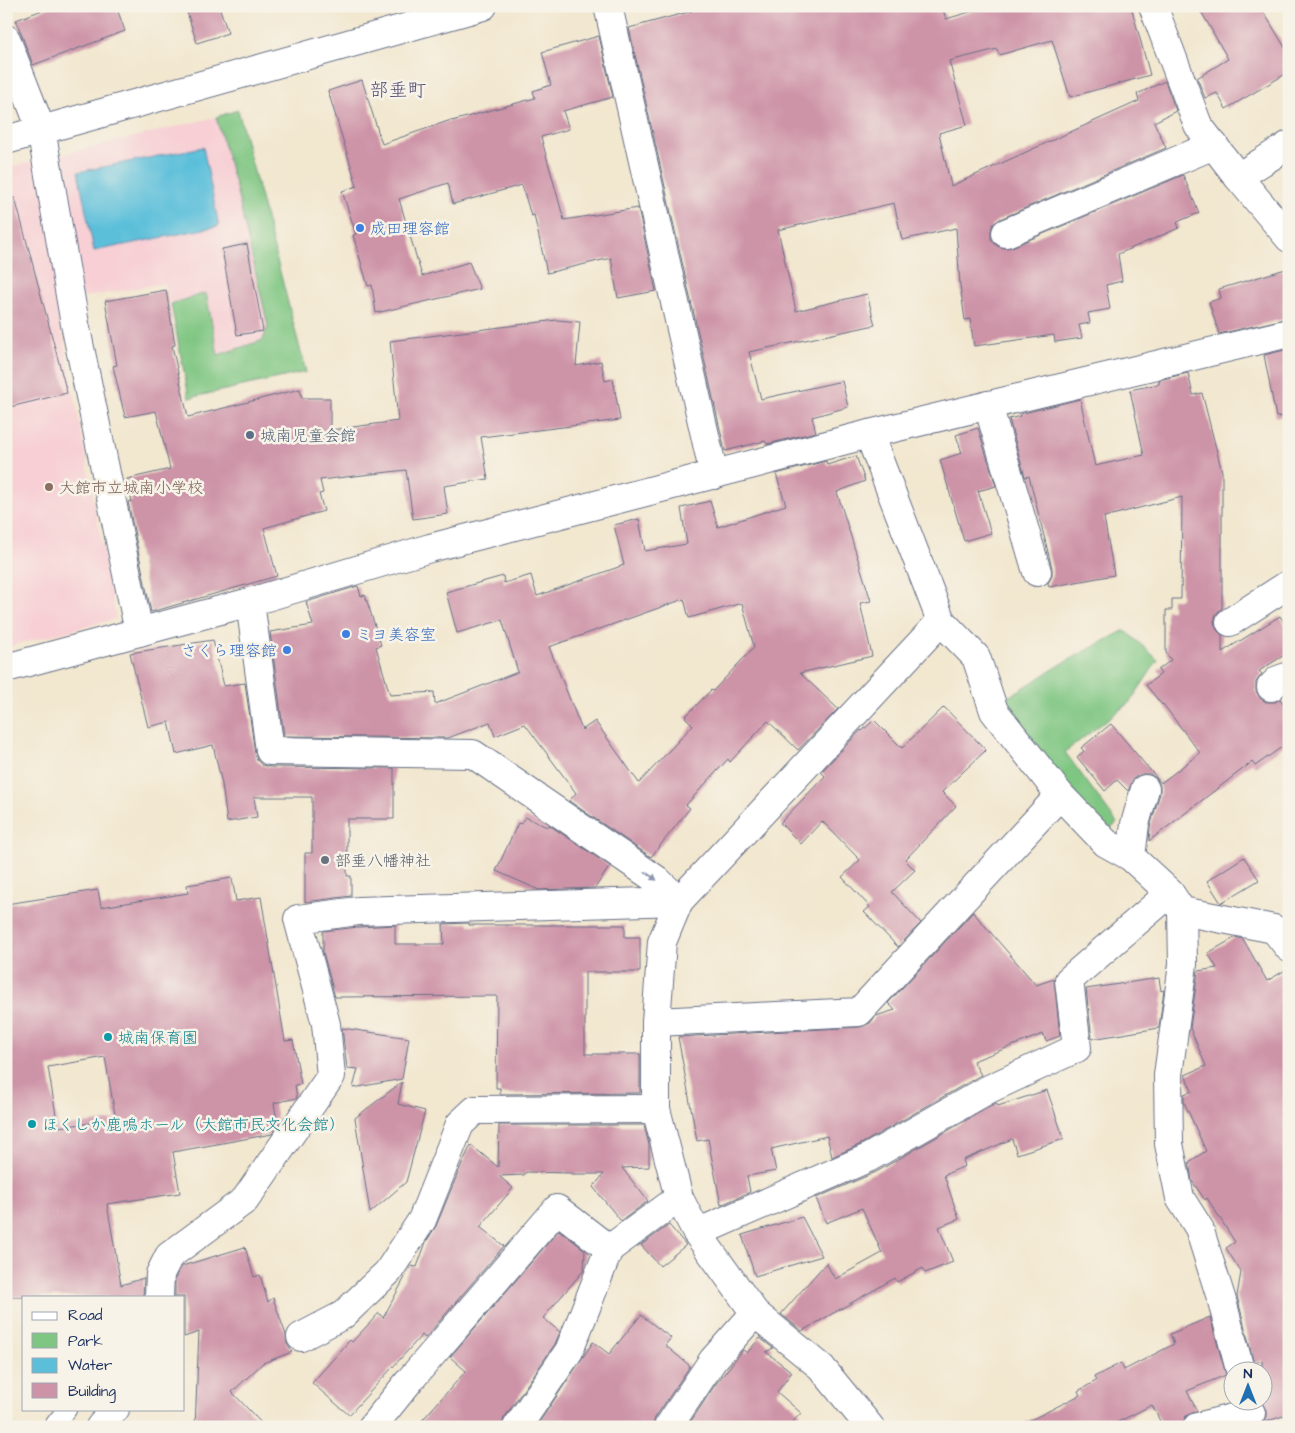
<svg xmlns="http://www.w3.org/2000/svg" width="1295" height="1433" font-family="'Architects Daughter','Klee One',sans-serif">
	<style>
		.built { fill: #f7cfd4 }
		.green { fill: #7fc682; stroke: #4d7a70 }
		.water { fill: #5cbfda; stroke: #3c779c }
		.building { fill: #cd93a7; fill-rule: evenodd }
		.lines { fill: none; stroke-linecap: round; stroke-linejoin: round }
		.service-casing { stroke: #666f86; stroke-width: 21 }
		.minor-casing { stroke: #666f86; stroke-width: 30 }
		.tertiary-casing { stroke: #666f86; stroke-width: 30 }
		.service { stroke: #fff; stroke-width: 19 }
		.minor { stroke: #fff; stroke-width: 28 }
		.tertiary { stroke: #fff; stroke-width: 28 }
		.oneway { fill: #8d97ae }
		.shop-dot { fill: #3f7fe0; stroke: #f7f3e8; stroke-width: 2 }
		.service-dot { fill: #5c6f8a; stroke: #f7f3e8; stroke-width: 2 }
		.education-dot { fill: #8d6e63; stroke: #f7f3e8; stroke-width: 2 }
		.worship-dot { fill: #6b7280; stroke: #f7f3e8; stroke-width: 2 }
		.culture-dot { fill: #0f9aa8; stroke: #f7f3e8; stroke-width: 2 }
		.labels { text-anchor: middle; stroke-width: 5; stroke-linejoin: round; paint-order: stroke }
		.shop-label { font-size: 16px; fill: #366cbe; stroke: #f7f3e8; text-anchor: start }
		.service-label { font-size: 16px; fill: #4e5e75; stroke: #f7f3e8; text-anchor: start }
		.education-label { font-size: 16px; fill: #785e54; stroke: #f7f3e8; text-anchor: start }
		.worship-label { font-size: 16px; fill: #5b616d; stroke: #f7f3e8; text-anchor: start }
		.culture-label { font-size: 16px; fill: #0d838f; stroke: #f7f3e8; text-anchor: start }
		.quarter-label { font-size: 19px; fill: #595278; stroke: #f7f3e8 }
	</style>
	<rect width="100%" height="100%" fill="#f7f3e8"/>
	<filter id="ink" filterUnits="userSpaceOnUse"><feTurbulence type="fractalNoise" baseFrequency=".02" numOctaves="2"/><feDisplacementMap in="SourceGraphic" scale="10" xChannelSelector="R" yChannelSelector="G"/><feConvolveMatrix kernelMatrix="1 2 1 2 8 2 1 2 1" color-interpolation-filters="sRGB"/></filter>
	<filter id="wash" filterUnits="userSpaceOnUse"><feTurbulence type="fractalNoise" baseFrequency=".0096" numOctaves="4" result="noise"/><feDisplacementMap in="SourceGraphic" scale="20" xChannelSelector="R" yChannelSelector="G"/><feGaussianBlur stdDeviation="1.12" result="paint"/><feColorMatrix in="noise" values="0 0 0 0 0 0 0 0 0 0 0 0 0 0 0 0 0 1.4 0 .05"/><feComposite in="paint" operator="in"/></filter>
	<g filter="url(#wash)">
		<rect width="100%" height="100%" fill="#f2e7cf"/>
		<polygon class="built" points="216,117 236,188 268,326 264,340 218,355 206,293 171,304 165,283 57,302 116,619 6,647 6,168"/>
		<g class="green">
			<polygon points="238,110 306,372 189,398 171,304 206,293 218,355 263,340 268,326 236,188 216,117"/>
			<polygon points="1125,630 1158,660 1130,702 1065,752 1117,823 1106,833 1000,702 1065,662"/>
		</g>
		<polygon class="water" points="203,147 219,226 94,251 78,172"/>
		<g id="blocks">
			<g class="building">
				<polygon points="53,6 116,6 125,31 33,65 16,20"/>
				<polygon points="185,6 219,6 228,33 197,43"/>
				<polygon points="691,6 942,6 946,19 990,6 1131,6 1150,75 1070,97 1052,40 999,55 997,49 949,61 967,125 939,133 951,186 1139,101 1137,94 1165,81 1176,111 1154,122 1166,148 1000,219 993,224 991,231 991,239 997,246 1005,248 1012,247 1183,175 1199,213 1177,222 1179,228 1118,254 1122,281 1106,285 1110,309 1088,313 1090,323 1079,325 1082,338 1055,342 1054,335 974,346 970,319 965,320 960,285 956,228 902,240 894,203 778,230 796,311 867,294 875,325 749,352 761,399 842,381 848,407 812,417 816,432 767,444 765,441 725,451 629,28 692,11"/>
				<polygon points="1198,6 1260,6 1289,54 1289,72 1226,109 1217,93 1205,98 1197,78 1228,59"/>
				<polygon points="599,36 613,97 563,111 569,129 541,137 564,220 638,208 656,291 618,298 611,258 547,273 534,215 531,216 522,185 453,204 448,183 399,199 422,276 469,262 480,289 376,313 372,285 368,286 353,235 356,234 342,191 357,186 328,91 362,80 382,144 451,120 452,121 535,98 533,91 551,85 542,52"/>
				<polygon points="15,198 67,393 6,408 6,199"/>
				<polygon points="247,244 263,331 237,335 222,249"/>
				<polygon points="1289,268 1289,318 1219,334 1209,302 1221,298 1219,289"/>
				<polygon points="166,290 175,345 172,346 188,417 300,389 302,398 330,398 330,430 398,421 390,341 557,320 580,322 576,366 601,361 605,381 613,379 620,420 481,437 488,479 444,486 448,514 413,519 406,470 320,480 323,493 319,494 324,511 264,528 277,576 151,612 128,502 132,501 127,479 170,469 156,411 125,417 113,366 117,365 105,301"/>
				<polygon points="1289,349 1289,416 1276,417 1264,355"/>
				<polygon points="1188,373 1193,395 1202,393 1222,472 1222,608 1216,614 1214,622 1217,630 1222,635 1222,652 1280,616 1289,630 1289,652 1259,671 1262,674 1256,682 1256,691 1260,698 1266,702 1275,702 1280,699 1289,711 1289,742 1255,766 1252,762 1149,841 1150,827 1160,793 1160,786 1157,779 1150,774 1142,774 1134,778 1128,791 1117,780 1105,791 1077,757 1084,751 1081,748 1111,724 1161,783 1200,753 1163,704 1162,705 1146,685 1161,674 1158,670 1171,660 1166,653 1166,610 1172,610 1172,599 1181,599 1182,497 1104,517 1114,575 1049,587 1048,583 1052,576 1052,568 1029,476 1025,477 1009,419 1020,416 1020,414 1080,399 1095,466 1144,455 1130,390 1159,384 1159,380"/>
				<polygon points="978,428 996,486 978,491 991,533 964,541 940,460 962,453 956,435"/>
				<path d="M856,456L865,481L837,492L871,601L860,603L872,656L800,673L838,709L798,750L768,721L730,762L728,759L686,805L690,808L651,857L569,801L576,793L525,724L495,736L490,722L448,738L284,736L270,632L313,625L306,602L358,586L361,596L365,595L381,645L376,647L390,695L434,692L435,704L518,672L502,620L457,633L446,592L503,576L504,583L531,575L537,596L624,565L614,525L639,519L645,551L687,544L681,508L710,501L718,527L786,505L776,474L826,461L827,465ZM684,599L689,618L742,603L754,647L713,691L711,690L685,717L693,725L639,783L595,721L582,730L549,647Z"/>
				<polygon points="213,640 224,686 245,683 255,753 257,760 262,765 270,767 394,768 394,819 347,819 347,876 351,876 351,896 305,902 305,853 312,853 312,797 254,797 257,817 227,822 222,784 213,745 176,754 169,722 148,727 130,653"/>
				<polygon points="944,707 986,750 942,792 956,806 905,860 915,870 892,892 921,923 898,947 864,912 870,907 842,877 860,860 822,821 801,844 780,823 825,776 821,772 861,730 862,731 874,720 902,748"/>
				<polygon points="525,817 547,827 549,825 610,866 595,888 539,890 496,871 518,823 521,824"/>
				<polygon points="1244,857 1259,880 1221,903 1207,881"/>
				<path d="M232,878L236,901L261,897L285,1041L293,1040L301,1084L295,1085L297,1098L274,1103L278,1125L272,1134L173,1152L180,1193L107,1204L121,1285L144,1278L143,1297H6V904L98,890L101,907L188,893L187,885ZM105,1057L116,1120L58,1127L48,1067Z"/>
				<polygon points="973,912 1036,985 1054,979 1060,1036 1046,1041 1043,1034 973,1061 981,1075 861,1144 832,1157 827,1136 771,1149 776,1171 747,1176 750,1192 721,1205 708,1139 697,1141 678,1037 860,1027 870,1023 876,1016 895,1010 888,1003"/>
				<polygon points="469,923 469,925 625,925 625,937 640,937 640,972 585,972 585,1054 640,1054 640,1093 500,1094 500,1088 496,1088 497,996 335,997 323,952 323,931 359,927 395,925 395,944 444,944 443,924"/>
				<polygon points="1236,937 1243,939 1267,981 1289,968 1289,1414 1262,1423 1266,1417 1266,1410 1262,1403 1262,1360 1254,1364 1237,1296 1241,1272 1226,1248 1235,1242 1207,1198 1205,1200 1192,1181 1189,1162 1206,1151 1184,1102 1184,1094 1192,1091 1185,1075 1206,1066 1190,1028 1198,971 1217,968 1208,953"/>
				<polygon points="1159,978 1161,991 1164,990 1159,1028 1092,1039 1086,989"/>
				<polygon points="342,1028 409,1038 402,1079 353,1088 358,1069 347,1068"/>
				<polygon points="402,1082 398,1104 425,1111 406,1182 370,1213 355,1118"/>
				<polygon points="1047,1090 1064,1139 1017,1154 1012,1139 963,1160 965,1166 944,1175 959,1219 939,1227 953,1262 925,1273 923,1268 897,1282 895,1278 802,1331 781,1314 826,1263 835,1279 882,1253 862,1208 826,1223 816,1198 876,1172 996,1103 998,1106"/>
				<polygon points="499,1125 644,1125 649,1145 649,1167 622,1168 648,1201 621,1221 593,1187 604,1174 572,1174 572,1173 526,1172 524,1175 499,1176 513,1188 480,1227 504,1246 425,1338 422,1335 349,1415 312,1383 350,1340 352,1342 379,1313 383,1318 411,1266 417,1267 426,1242 436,1226 460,1168 471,1145 498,1167"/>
				<polygon points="802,1217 822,1256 755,1276 742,1235"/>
				<polygon points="669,1225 686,1245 660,1266 641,1245"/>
				<polygon points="559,1230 585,1250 584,1270 543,1318 560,1332 555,1344 504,1418 502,1427 416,1427 466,1371 450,1357"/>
				<polygon points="245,1247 254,1277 260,1275 268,1302 273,1298 286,1335 287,1344 292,1352 263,1363 232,1392 265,1427 195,1427 199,1332 184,1337 184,1297 175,1297 175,1278 182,1266"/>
				<polygon points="641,1315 671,1338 665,1345 690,1366 655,1418 652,1427 536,1427 593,1342 609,1354"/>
				<polygon points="1210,1317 1226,1375 1187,1391 1197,1411 1186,1416 1182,1427 1163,1427 1152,1405 1108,1427 1017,1427 1080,1395 1078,1391 1096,1381 1094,1377 1121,1363 1124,1370 1174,1344 1170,1334"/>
				<polygon points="760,1338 773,1348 766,1352 792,1372 777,1392 801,1413 788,1427 687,1427 715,1385 743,1350 747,1353"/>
			</g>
		</g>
	</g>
	<g filter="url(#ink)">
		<use href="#blocks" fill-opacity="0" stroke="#666f86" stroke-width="1"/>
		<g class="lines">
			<g class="service-casing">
				<polyline id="service" points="53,1427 67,1409"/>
			</g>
			<g class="minor-casing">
				<g id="minor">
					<polyline points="608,6 714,475"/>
					<polyline points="1153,6 1198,125 1238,177 1289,238"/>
					<polyline points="6,39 41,129 75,324 139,632"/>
					<polyline points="1238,177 1289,145"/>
					<polyline points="1006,233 1214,145"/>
					<polyline points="988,405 1037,572"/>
					<polyline points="869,434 941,621 679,901 662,942 656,1022 656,1109 679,1198 697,1233 755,1313 821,1367 870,1427"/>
					<polyline points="250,602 270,751 473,754 657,880 679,901"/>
					<polyline points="1230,622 1289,584"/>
					<polyline points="6,668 250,602 430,548 869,434 1289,333"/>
					<polyline points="1271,687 1278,680 1289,676"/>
					<polyline points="1060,795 1106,843 1131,857"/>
					<polyline points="1172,896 1182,911 1274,929 1289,948"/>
					<polyline points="1182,911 1183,964 1168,1075 1169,1144 1180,1198 1199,1228 1222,1301 1240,1370"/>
					<polyline points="656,1022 859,1012 1060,795 994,711 976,657 941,621"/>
					<polyline points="697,1233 868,1158 989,1089 1077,1048 1069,980 1170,893 1131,857 1135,824 1145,789"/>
					<polyline points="159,1297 160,1274 169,1256 245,1200 331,1076 326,1024 298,919 358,911 679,901"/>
					<polyline points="301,1337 343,1315 388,1272 422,1220 460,1124 475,1110 656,1109"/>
					<polyline points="100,1427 115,1409"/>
					<polyline points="372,1427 410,1380 557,1209 609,1249 679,1198"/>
					<polyline points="517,1427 569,1351 609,1249"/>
					<polyline points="668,1427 713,1360 755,1313"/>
					<polyline points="1197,1427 1251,1413"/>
				</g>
			</g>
			<g class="tertiary-casing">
				<polyline id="tertiary" points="6,140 483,6"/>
			</g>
			<use href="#service" class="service"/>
			<use href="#minor" class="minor"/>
			<use href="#tertiary" class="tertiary"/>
		</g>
		<defs><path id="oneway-solid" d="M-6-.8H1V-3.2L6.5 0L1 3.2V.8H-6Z" transform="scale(1.25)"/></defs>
		<use class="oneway" href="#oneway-solid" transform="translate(651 876) rotate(35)"/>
	</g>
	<g class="shop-dot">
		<circle cx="360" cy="228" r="5"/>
		<circle cx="346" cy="634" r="5"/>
		<circle cx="287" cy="650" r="5"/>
	</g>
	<circle class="service-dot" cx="250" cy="435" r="5"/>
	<circle class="education-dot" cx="49" cy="487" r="5"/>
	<circle class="worship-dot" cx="325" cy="860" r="5"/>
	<g class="culture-dot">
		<circle cx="108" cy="1037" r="5"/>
		<circle cx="32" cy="1124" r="5"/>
	</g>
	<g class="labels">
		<g class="shop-label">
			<text x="370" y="234">成田理容館</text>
			<text x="356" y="640">ミヨ美容室</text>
			<text x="277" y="656" text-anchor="end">さくら理容館</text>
		</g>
		<g class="service-label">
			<text x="260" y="441">城南児童会館</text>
		</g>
		<g class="education-label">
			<text x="59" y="493">大館市立城南小学校</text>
		</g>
		<g class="worship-label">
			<text x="335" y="866">部垂八幡神社</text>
		</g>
		<g class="culture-label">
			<text x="118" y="1043">城南保育園</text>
			<text x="42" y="1130">ほくしか鹿鳴ホール（大館市民文化会館）</text>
		</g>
		<g class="quarter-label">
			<text x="398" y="96">部垂町</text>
		</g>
	</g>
	<rect width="1295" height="1433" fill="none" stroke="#f7f3e8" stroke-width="25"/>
	<rect x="22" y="1296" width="162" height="115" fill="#f7f3e8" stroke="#9fa5b1"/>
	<rect x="32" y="1312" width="25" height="8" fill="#ffffff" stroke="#9fa5b1"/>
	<text x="68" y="1320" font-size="15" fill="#1b2f5e">Road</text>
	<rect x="32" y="1333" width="25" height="15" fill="#7fc682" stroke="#9fa5b1"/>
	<text x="68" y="1346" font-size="15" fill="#1b2f5e">Park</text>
	<rect x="32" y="1358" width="25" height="15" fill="#5cbfda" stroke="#9fa5b1"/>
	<text x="68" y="1370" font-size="15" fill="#1b2f5e">Water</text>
	<rect x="32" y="1383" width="25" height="15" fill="#cd93a7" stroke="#9fa5b1"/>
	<text x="68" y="1396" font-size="15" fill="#1b2f5e">Building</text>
	<g transform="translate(1248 1386)"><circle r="24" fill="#f7f3e8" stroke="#9fa5b1"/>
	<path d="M0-4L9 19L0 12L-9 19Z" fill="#1f6fb2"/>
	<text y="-8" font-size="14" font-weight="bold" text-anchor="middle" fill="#1b2f5e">N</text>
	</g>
</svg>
